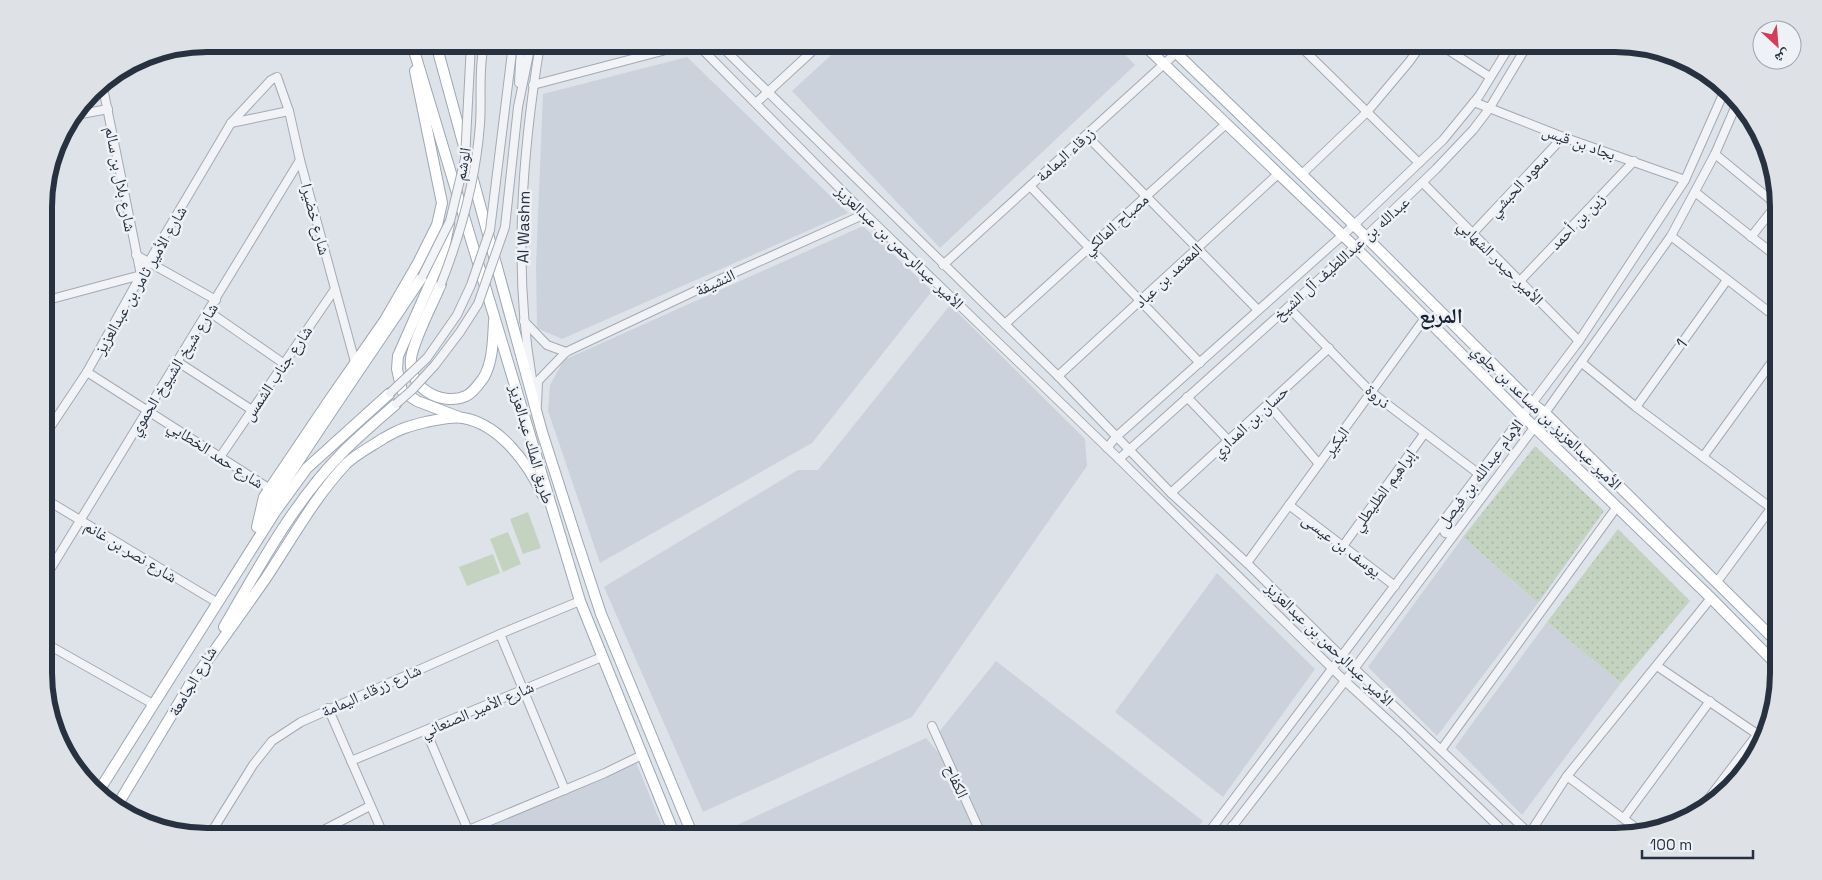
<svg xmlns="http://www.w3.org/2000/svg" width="1822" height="880" font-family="'Space Grotesk','Noto Naskh Arabic',sans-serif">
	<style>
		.built { fill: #ccd2db }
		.grass { fill: url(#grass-dots) }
		.pitch { fill: #c4d3bf }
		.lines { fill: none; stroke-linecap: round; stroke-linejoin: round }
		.minor-casing { stroke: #a3aab3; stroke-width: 10 }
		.major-casing { stroke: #9da7b5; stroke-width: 12 }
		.minor { stroke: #f1f3f7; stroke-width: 8 }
		.major { stroke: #fff; stroke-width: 10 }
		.minor-bridge-casing { stroke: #a3aab3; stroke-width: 10; stroke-linecap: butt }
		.minor-bridge { stroke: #f1f3f7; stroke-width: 8 }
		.labels { text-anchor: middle; stroke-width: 5; stroke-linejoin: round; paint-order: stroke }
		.street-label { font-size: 16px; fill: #273140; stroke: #eef1f6 }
		.district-label { font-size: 21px; font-weight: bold; fill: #192231; stroke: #eef1f6 }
		.rim { fill: none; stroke: #273140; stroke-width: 6 }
	</style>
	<defs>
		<pattern id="grass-dots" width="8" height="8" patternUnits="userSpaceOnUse" patternTransform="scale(1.25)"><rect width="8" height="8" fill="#c4d3bf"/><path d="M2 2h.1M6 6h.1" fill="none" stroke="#a8b6a5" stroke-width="1.8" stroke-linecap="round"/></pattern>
	</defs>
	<rect width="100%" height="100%" fill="#dee3e9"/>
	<g class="built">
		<polygon points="843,44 1115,44 1135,65 940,248 792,91"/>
		<polygon points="687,57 848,213 562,339 537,328 536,265 543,94"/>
		<polygon points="863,226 932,291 812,443 600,563 548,411 550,385 564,360"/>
		<polygon points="950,305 1085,439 1087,466 912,717 703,812 604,587 798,470 818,470"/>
		<polygon points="1463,537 1538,603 1437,736 1368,667"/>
		<polygon points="1217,573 1315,669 1223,797 1115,712"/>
		<polygon points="1547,622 1621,683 1522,815 1455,747"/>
		<polygon points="996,661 1203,821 1192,836 713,836 926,738 949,765 939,732"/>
		<polygon points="636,762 666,836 469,836"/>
	</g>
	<g class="grass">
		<polygon points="1535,446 1604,511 1538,603 1463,537"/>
		<polygon points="1618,529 1690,601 1621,683 1547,622"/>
	</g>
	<g class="pitch">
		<polygon points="528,512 541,548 523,554 510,519"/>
		<polygon points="508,532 521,564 503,572 490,539"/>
		<polygon points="493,554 500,573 467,586 459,567"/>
	</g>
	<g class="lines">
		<g class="minor-casing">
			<g id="minor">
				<polyline points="697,44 865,214 1119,459 1345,681 1402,733 1508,836"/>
				<polyline points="719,44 1058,376 1171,493 1247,563 1341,656 1532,836"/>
				<polyline points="1298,44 1419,163"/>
				<polyline points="1439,44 1490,77"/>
				<polyline points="519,83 521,44"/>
				<polyline points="533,85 689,44"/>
				<polyline points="1474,102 1563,137 1685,180"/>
				<polyline points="756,103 820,44"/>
				<polyline points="518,107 531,44"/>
				<polyline points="76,115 108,109"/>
				<polyline points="231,123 289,111"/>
				<polyline points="1086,135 1258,310"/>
				<polyline points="1715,154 1777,205"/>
				<polyline points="1301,175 1367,112 1409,62 1422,44"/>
				<polyline points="1423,183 1579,341"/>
				<polyline points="1030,186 1200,363"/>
				<polyline points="1695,192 1777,257"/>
				<polyline points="1473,233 1563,137"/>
				<polyline points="1671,236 1777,318"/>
				<polyline points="1751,237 1777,204"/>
				<polyline points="136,255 216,300"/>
				<polyline points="943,265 1186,44"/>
				<polyline points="1520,281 1634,161"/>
				<polyline points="44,301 141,275 102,83"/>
				<polyline points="1288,307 1371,392 1479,474"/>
				<polyline points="208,311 283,363"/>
				<polyline points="524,321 547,345 566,352"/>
				<polyline points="1005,324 1226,124"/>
				<polyline points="178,362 252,410"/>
				<polyline points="1582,363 1636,407 1778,513"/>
				<polyline points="87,372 270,489"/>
				<polyline points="1058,376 1278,174"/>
				<path d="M532,379C513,268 522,155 540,44"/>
				<polyline points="1187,397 1229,441"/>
				<polyline points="1268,404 1319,464"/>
				<polyline points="537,405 538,381 566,352 727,276 865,214"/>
				<polyline points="1636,407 1727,280"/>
				<polyline points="45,435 87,372 141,275 231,123 271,80 277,77 289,111 300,160 355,362"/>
				<polyline points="1107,448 1116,437 1354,225 1443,140 1479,96 1511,44"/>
				<polyline points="220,457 335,289"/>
				<polyline points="1703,457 1777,355"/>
				<polyline points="1119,459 1355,247 1436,169 1473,130 1489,109 1528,44"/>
				<polyline points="1171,493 1329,348"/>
				<polyline points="45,499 218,603"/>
				<polyline points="1289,505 1395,586"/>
				<polyline points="1443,522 1442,527 1445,533 1452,534 1457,530"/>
				<polyline points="1343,546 1424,434"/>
				<polyline points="1247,563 1425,318"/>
				<polyline points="45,578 300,160"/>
				<polyline points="1716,583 1778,499"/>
				<polyline points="500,634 565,790"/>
				<polyline points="45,643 153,704"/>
				<polyline points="1657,666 1757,734"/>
				<polyline points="328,708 384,836"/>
				<polyline points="932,726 982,836"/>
				<polyline points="426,731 468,830"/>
				<polyline points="1441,750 1616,508"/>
				<polyline points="351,761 602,657"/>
				<polyline points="1567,776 1640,831"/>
				<polyline points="1699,811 1769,719"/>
				<polyline points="1624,818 1710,701"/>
				<polyline points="1232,826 1245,836"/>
				<polyline points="209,836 253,765 272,741 301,722 500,634 580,601"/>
				<polyline points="312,836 370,806"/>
				<polyline points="454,836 605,773 642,755"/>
				<polyline points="1206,836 1579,341 1685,180 1724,92"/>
				<polyline points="1225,836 1345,681 1545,413 1671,236 1715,154 1737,103"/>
				<polyline points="1528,836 1567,776 1711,598"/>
			</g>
		</g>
		<g class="major-casing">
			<g id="major">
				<polyline points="412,44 580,601 675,836"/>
				<polyline points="436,44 542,432 576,538 601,614 693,836"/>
				<polyline points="1143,44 1355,247 1523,416 1711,598 1778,666"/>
				<polyline points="1167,44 1354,225 1533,404 1545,413 1778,643"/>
				<polyline points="449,224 443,254 398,356 397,369 402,391 417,401 459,417"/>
				<path d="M441,284C433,303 414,339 411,358C407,387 441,407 466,396C474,392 479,384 484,377C493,361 493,339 494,321"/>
				<path d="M262,518C313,436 369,357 422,277"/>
				<polyline points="257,527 264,497 328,402 385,320 418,263 437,225 442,203 415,71"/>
				<path d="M224,627C259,567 293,503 342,453C359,436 378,420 396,404"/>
				<path d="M189,686C215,650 241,614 266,578C292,539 314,498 346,464C356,454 372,446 384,438C400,429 408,426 426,422C437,420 452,416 463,418C499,424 528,463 542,494"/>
				<polyline points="100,789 275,512 307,468 390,393"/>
				<polyline points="118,804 192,681"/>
			</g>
		</g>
		<use href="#minor" class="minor"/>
		<use href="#major" class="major"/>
		<g class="minor-bridge-casing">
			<g id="minor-bridge">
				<polyline points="422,277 450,221 465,159 471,44"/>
				<path d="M441,284C461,233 476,178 480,124C482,97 478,71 484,44"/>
				<polyline points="390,393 427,358 457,315 471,285 490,230 513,44"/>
				<polyline points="396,404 412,390 435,365 460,332 478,304 505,227 518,107"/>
			</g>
		</g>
		<use href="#minor-bridge" class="minor-bridge"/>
	</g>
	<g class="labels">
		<g class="street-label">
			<text transform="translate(1579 142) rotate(19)" y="6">بجاد بن قيس</text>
			<text transform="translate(1065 154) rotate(-42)" y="6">زرقاء اليمامة</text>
			<text transform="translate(462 164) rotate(-80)" y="6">الوشم</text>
			<text transform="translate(121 179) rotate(79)" y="6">شارع بلال بن سالم</text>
			<text transform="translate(1518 185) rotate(-47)" y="6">سعود الحبشي</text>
			<text transform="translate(316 219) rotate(75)" y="6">شارع خضيرا</text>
			<text transform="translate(1577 221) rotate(-46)" y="6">زين بن أحمد</text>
			<text transform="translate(1115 224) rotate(-42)" y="6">مصباح المالكي</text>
			<text transform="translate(523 227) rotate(-89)" y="6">Al Washm</text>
			<text transform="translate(900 247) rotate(44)" y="6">الأمير عبدالرحمن بن عبدالعزيز</text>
			<text transform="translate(1341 258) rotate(-42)" y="6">عبدالله بن عبداللطيف آل الشيخ</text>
			<text transform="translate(1501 262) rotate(45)" y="6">الأمير حيدر الشهابي</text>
			<text transform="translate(1168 275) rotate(-43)" y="6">المعتمد بن عباد</text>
			<text transform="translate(140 280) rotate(-60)" y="6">شارع الأمير ثامر بن عبدالعزيز</text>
			<text transform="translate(715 282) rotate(-25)" y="6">النشيفة</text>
			<text transform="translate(1681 343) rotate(-54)" y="6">1</text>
			<text transform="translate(173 369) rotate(-58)" y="6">شارع شيخ الشيوخ الحموي</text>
			<text transform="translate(277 373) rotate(-56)" y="6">شارع جناب الشمس</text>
			<text transform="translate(1378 396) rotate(41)" y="6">ذروة</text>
			<text transform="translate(1547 417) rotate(44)" y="6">الأمير عبدالعزيز بن مساعد بن جلوي</text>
			<text transform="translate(1250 421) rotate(-43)" y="6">حسان بن المداري</text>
			<text transform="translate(1336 441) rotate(-54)" y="6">البكير</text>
			<text transform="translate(532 444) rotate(74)" y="6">طريق الملك عبدالعزيز</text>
			<text transform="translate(216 454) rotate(33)" y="6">شارع حمد الخطابي</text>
			<text transform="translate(1480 473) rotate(-53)" y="6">الإمام عبدالله بن فيصل</text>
			<text transform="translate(1383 490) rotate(-54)" y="6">إبراهيم الطليطلي</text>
			<text transform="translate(1342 545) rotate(37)" y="6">يوسف بن عيسى</text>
			<text transform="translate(131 551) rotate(31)" y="6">شارع نصر بن غانم</text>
			<text transform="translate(1330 644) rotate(44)" y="6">الأمير عبدالرحمن بن عبدالعزيز</text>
			<text transform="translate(192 681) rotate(-59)" y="6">شارع الجامعة</text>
			<text transform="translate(371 690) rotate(-24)" y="6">شارع زرقاء اليمامة</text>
			<text transform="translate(477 709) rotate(-23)" y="6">شارع الأمير الصنعاني</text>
			<text transform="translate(957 781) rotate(65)" y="6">الكفاح</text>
		</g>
		<g class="district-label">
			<text x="1441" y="323">المربع</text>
		</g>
	</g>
	<path d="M0 0H1822V880H0ZM207 52H1615A155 155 0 0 1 1770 207V673A155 155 0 0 1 1615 828H207A155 155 0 0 1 52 673V207A155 155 0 0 1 207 52Z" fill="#dee2e7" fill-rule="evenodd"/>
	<path class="rim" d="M207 52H1615A155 155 0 0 1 1770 207V673A155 155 0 0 1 1615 828H207A155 155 0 0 1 52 673V207A155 155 0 0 1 207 52Z"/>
	<g transform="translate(1777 45) rotate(154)"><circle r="24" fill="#eef1f6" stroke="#9ea4ad"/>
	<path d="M0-4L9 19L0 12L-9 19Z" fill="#d43d57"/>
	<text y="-8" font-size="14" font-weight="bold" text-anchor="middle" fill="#273140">ش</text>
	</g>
	<path d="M1642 850v8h111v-8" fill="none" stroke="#273140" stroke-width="2.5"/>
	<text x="1650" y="850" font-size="15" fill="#273140" stroke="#eef1f6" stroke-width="4" paint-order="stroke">100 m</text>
</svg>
